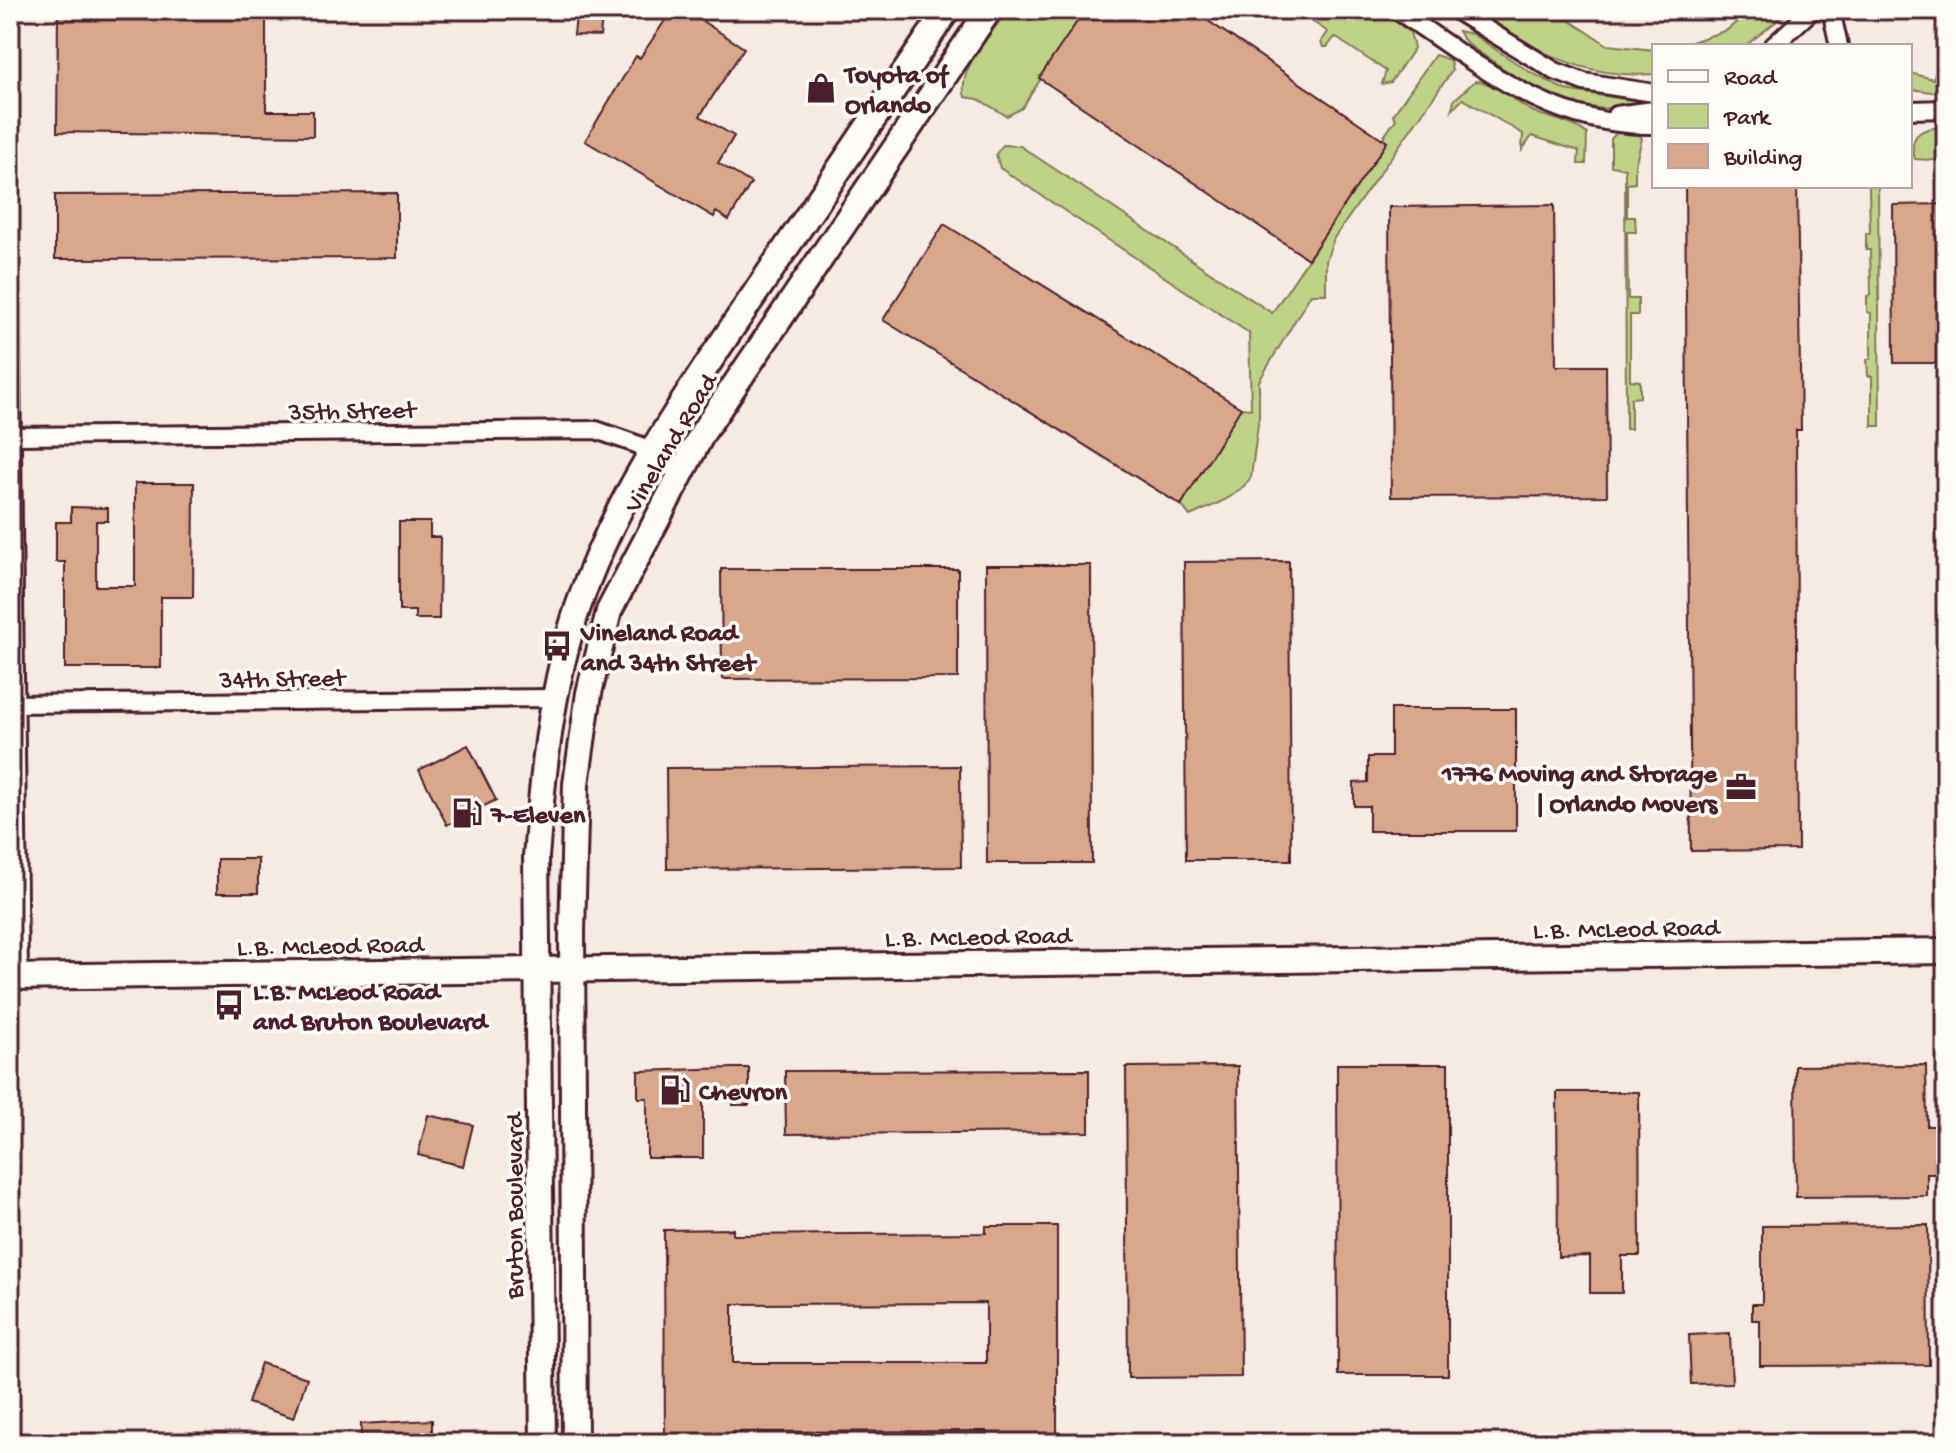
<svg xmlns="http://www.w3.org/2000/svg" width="1956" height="1453" font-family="'Gochi Hand',sans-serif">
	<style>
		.green { fill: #bed287; stroke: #847859; stroke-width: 2 }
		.building { fill: #d9a88c; stroke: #4a1f2b; stroke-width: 2; fill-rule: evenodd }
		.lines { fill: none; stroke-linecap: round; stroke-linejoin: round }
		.street-casing { stroke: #4a1f2b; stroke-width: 22 }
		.secondary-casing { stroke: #4a1f2b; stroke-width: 30 }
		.street { stroke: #fdfcf7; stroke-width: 16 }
		.secondary { stroke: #fdfcf7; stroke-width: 24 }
		.labels { text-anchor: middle; stroke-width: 7; stroke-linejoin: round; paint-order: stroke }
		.poi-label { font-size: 26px; font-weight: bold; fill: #4a1f2b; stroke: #fdfcf7; text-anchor: start }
		.street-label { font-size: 26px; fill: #4a1f2b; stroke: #fdfcf7 }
	</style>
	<rect width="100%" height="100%" fill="#f6ebe2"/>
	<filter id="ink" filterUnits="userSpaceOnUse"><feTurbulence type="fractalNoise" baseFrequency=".0125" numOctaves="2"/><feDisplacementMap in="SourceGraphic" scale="16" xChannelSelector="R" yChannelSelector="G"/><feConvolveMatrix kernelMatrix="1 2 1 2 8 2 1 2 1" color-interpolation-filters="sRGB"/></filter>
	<g filter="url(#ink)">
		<g class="green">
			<path d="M1008,10H1085L1022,108L1007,116L978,99L965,97C956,69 993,32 1008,10Z"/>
			<polygon points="1295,10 1378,10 1410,32 1414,48 1391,82 1382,84 1386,71 1335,37 1327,47 1323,47 1321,42 1328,32"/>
			<path d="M1482,10H1529L1543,19L1553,10L1608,45L1654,50V74C1603,78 1554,62 1511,33C1501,27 1489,21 1482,10Z"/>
			<polygon points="1751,10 1791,10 1745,46 1680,46 1727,30"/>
			<path d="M1458,31L1472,34L1530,72L1565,90L1649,103C1590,121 1538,93 1491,60C1479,52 1464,44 1458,31Z"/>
			<path d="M1435,55L1450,60L1452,71L1334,238L1326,261V294H1311L1259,381V417L1251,477C1239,497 1211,506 1190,516L1181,505L1241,408L1251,409L1249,333L1000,168L996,154L1003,145L1020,146L1272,313L1387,142L1383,138L1396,119L1393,115Z"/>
			<polygon points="1938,67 1946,68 1946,94 1910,89 1910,73 1933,79"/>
			<path d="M1475,81C1494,81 1513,101 1530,110C1547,119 1573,121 1587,134L1586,164H1578L1579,151L1532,136L1522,150L1523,134L1463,99L1452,110L1454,100Z"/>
			<path d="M1946,127V161L1915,159C1907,133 1924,127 1946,127Z"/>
			<polygon points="1618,131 1638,132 1642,139 1635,165 1635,183 1627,184 1627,217 1635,217 1636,232 1627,232 1628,299 1638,299 1638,315 1630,315 1630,380 1640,381 1640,397 1631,398 1631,429 1626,429 1625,168 1611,166 1611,139"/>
			<polygon points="1869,186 1878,186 1880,426 1872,426 1872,376 1868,376 1867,359 1871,359 1871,313 1867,312 1867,296 1871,295 1870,250 1866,250 1866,233 1870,233"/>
		</g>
		<g class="building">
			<polygon points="58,10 266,10 266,111 313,111 313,136 57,132"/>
			<polygon points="672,10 685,10 744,48 700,116 734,136 718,163 751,183 729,220 716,212 714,217 585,141 636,56 640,58"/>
			<polygon points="1085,10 1192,10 1387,142 1308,259 1039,78"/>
			<polygon points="576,15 602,17 600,36 574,35"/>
			<polygon points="1685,186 1797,186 1801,430 1796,430 1798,850 1691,851"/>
			<polygon points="397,193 397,258 55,259 55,195"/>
			<polygon points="1946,204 1946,363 1894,363 1893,205"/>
			<polygon points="1554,205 1556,366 1606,366 1607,496 1391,497 1389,207"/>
			<polygon points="944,224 1241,408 1181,505 883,320"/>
			<polygon points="135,483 194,483 193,597 161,597 161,668 65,668 65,562 56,562 56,522 71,522 71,507 108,508 108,521 96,521 96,586 135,586"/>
			<polygon points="399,522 430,522 430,537 440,537 439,619 415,619 415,611 399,611"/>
			<polygon points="1289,561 1291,860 1186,860 1184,562"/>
			<polygon points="986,565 1091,565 1092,863 987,863"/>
			<polygon points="721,569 958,569 958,678 722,679"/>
			<polygon points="1391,709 1516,709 1516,831 1369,831 1369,806 1354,806 1354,783 1368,782 1368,757 1391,757"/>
			<polygon points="468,745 496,800 447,825 419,770"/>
			<polygon points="960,766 961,867 667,869 666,768"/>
			<rect x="217" y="859" width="41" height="34"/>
			<polygon points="1337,1064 1448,1064 1448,1375 1338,1375"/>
			<polygon points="1926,1065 1927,1126 1946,1126 1946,1174 1927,1174 1927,1196 1796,1197 1795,1066"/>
			<polygon points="1238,1066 1241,1377 1128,1378 1126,1067"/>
			<polygon points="733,1068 749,1068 749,1105 733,1105 733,1098 703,1098 703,1158 647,1158 647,1098 638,1098 638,1071"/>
			<polygon points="1089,1070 1089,1132 786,1134 785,1071"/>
			<polygon points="1557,1092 1639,1092 1640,1256 1622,1256 1622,1293 1590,1293 1590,1256 1558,1257"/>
			<polygon points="428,1115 473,1125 463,1166 418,1155"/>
			<polygon points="1928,1225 1929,1365 1760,1366 1760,1320 1752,1320 1752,1304 1762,1304 1762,1226"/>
			<path d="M986,1226H1057V1436H986V1431L733,1432V1439H665L664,1230L733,1229V1235L986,1233ZM986,1303V1363H733V1304Z"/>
			<polygon points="1730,1333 1732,1383 1691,1384 1689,1335"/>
			<polygon points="261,1363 307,1378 294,1418 248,1403"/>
			<polygon points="432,1420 432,1443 363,1443 361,1436 361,1424"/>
		</g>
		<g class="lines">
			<g class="street-casing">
				<g id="street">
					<path d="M1397,10C1479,65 1550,127 1654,125"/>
					<polyline points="1455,10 1555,71 1584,82 1654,93"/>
					<polyline points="1831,10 1839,46"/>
					<polyline points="1773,46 1812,10"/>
					<polyline points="1910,110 1946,109"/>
					<polyline points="1616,115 1654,110"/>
					<polyline points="10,295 19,977"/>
					<polyline points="12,436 596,430 639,445 680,474"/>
					<polyline points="10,704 555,698"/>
				</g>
			</g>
			<g class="secondary-casing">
				<g id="secondary">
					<polyline points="10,977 1946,951"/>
					<path d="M543,1443L536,857C543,773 551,687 578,607C616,495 685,398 750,301C816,204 882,107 947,10"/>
					<polyline points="575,1443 572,932 576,784 589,693 609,611 703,432 989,10"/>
				</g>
			</g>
			<use href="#street" class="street"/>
			<use href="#secondary" class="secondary"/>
		</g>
	</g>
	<defs>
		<g id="shop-bare" transform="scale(2.4)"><path d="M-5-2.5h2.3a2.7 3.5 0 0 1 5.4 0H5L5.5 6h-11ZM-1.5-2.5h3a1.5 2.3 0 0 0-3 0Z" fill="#4a1f2b" stroke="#fdfcf7" stroke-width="2.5" paint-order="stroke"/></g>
		<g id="bus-bare" transform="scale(2.4)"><path d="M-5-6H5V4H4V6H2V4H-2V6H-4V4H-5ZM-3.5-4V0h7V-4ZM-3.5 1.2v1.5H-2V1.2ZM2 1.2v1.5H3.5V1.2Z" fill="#4a1f2b" stroke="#fdfcf7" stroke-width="2.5" paint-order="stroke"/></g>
		<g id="office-bare" transform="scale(2.4)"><path d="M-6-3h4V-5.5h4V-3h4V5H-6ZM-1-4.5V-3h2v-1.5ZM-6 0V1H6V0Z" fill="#4a1f2b" stroke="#fdfcf7" stroke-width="2.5" paint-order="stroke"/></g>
		<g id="fuel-bare" transform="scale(2.4)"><path d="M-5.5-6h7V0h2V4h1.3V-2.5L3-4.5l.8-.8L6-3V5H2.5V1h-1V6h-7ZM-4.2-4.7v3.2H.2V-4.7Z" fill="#4a1f2b" stroke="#fdfcf7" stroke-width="2.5" paint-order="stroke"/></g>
	</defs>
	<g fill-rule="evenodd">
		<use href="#shop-bare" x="821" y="88"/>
		<use href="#bus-bare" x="557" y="646"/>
		<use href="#office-bare" x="1741" y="787"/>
		<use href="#fuel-bare" x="467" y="813"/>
		<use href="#bus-bare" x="229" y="1005"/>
		<use href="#fuel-bare" x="675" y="1090"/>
	</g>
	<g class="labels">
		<g class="poi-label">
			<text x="845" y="82">Toyota of<tspan x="845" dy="30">Orlando</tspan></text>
			<text x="581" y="640">Vineland Road<tspan x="581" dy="30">and 34th Street</tspan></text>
			<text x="1717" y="781" text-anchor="end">1776 Moving and Storage<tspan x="1717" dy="30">| Orlando Movers</tspan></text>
			<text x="491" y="822">7-Eleven</text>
			<text x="253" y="999">L.B. McLeod Road<tspan x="253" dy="30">and Bruton Boulevard</tspan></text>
			<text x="699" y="1099">Chevron</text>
		</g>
		<g class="street-label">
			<text transform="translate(352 409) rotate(-1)" y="9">35th Street</text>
			<text transform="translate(669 442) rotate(-59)" y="9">Vineland Road</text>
			<text transform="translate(282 677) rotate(-1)" y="9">34th Street</text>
			<text transform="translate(1626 927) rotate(-1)" y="9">L.B. McLeod Road</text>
			<text transform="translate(978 935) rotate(-1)" y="9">L.B. McLeod Road</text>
			<text transform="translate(330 944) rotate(-1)" y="9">L.B. McLeod Road</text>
			<text transform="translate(513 1206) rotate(-90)" y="9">Bruton Boulevard</text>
		</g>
	</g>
	<rect width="1956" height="1453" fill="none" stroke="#fdfcf7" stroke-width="40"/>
	<rect x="20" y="20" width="1916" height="1413" fill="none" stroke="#4a1f2b" stroke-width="3" filter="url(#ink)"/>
	<rect x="1652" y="44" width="260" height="144" fill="#fdfcf7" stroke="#b5a4a5" stroke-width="2"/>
	<rect x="1668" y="70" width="40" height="12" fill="#fdfcf7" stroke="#b5a4a5" stroke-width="2"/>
	<text x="1724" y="84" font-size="24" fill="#4a1f2b">Road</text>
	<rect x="1668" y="104" width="40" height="24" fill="#bed287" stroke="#b5a4a5" stroke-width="2"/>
	<text x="1724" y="124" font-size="24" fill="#4a1f2b">Park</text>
	<rect x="1668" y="144" width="40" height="24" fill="#d9a88c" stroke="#b5a4a5" stroke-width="2"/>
	<text x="1724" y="164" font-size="24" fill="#4a1f2b">Building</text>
</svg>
